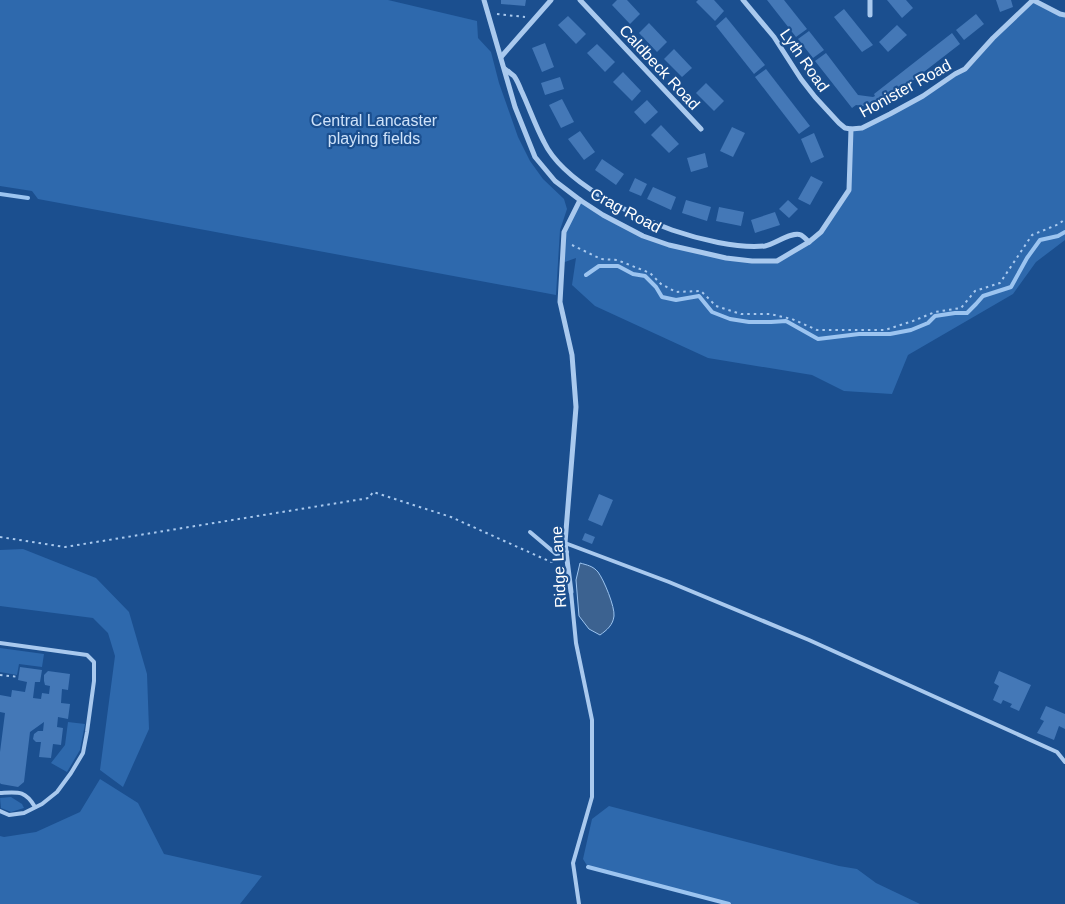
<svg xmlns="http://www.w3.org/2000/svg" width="1065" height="904" font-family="Helvetica,sans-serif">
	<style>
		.green { fill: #2e69ad }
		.water { fill: #3c6290; stroke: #9cc4f0 }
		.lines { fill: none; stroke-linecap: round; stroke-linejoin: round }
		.stream { stroke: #9cc4f0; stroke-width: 4 }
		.building { fill: #4478b7 }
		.path { stroke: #a9c9ee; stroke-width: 2; stroke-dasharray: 2.5 4; stroke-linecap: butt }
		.lane { stroke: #a9c9ee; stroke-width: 4 }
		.street { stroke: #a9c9ee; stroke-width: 5 }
		.labels { text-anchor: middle; stroke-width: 4.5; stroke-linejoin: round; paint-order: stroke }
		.street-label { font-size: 16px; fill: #fff; stroke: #1b4f8f }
		.park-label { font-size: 16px; fill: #cfe3fa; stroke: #1b4f8f }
	</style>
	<rect width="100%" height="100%" fill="#1b4f8f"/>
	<g class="green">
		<polygon points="0,0 388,0 477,21 478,38 491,52 499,83 518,137 530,161 543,179 564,199 567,209 560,230 556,295 38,199 32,191 0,186"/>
		<polygon points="1033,0 1065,15 1065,240 1036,262 1013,294 908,355 892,394 844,391 812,375 708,358 595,306 572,285 576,258 562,263 564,232 580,200 643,236 726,258 777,261 821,232 849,190 851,129 862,128 890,114 965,69"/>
		<polygon points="23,549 96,578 129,612 147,674 149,729 123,787 100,770 115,656 108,633 93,618 0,606 0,550"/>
		<polygon points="0,648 44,654 42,667 19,664 17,675 0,672"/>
		<polygon points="68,722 85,724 80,750 67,772 51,763 65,745"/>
		<polygon points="100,779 138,803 164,854 262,876 240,904 0,904 0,836 4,837 36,832 80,812"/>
		<polygon points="11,797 22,804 24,808 11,812 1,808 0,798"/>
		<polygon points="609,806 839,866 857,869 876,883 920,904 729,904 588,867 583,859 592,819"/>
	</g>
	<path class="water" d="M580,563C587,565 593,566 598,572C604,580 615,607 614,616C613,625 607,630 600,635L589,629L579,616L576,580Z"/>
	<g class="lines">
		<g class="stream">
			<polyline points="0,194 28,198"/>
			<polyline points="586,275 599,266 618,266 633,274 645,276 656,287 662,297 676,300 699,296 712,312 730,319 749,322 771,322 786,321 818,339 859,334 890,334 911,330 928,323 935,316 955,313 967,313 976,304 983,296 1011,287 1027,258 1040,240 1058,236 1065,232"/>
			<polyline points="588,867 729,904"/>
		</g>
	</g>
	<g class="building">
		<polygon points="501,0 526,0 525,6 501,4"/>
		<polygon points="617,0 627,0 640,14 630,24 612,5"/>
		<polygon points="698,0 714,0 724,11 715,21 696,2"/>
		<polygon points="767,0 784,0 807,29 796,37"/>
		<polygon points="887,0 906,0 913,8 902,18"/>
		<polygon points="996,0 1011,0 1013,7 1000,12"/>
		<polygon points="844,9 873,45 862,52 834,17"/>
		<polygon points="976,14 984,24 964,40 956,30"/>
		<polygon points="568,16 586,34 576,44 558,25"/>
		<polygon points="726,17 765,65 754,74 716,26"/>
		<polygon points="649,23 667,42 657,52 639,33"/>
		<polygon points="897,25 907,35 888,52 879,42"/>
		<polygon points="809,31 824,50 813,58 798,39"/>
		<polygon points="952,33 960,44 872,112 869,107 856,105 852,108 815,61 826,53 858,95 873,97 875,96 874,94"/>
		<polygon points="545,43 554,67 542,72 532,48"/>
		<polygon points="597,44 615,62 605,72 587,53"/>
		<polygon points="674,49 692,68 682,77 664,59"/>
		<polygon points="766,69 810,126 799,134 755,77"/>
		<polygon points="623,72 641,91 632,101 613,82"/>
		<polygon points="560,77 564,89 545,95 541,83"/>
		<polygon points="706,83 724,101 714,111 696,93"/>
		<polygon points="562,99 574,122 561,128 549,105"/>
		<polygon points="647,100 658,112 645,124 634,112"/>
		<polygon points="661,125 679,144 669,153 651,135"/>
		<polygon points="732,127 745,133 733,157 720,151"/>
		<polygon points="580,131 595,152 584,160 568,139"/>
		<polygon points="814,133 824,157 811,163 801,139"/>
		<polygon points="705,153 708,167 691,172 687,158"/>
		<polygon points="602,159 624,174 616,185 595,170"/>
		<polygon points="811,176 823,182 810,205 798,199"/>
		<polygon points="635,178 647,184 641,196 629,191"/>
		<polygon points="653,187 676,197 671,210 647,199"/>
		<polygon points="686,200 711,207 707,221 682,213"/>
		<polygon points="788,200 798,209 789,218 779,209"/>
		<polygon points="719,207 744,212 741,226 716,221"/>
		<polygon points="775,212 780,225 755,233 751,220"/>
		<polygon points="599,494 613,500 602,526 588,520"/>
		<polygon points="585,533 595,537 592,544 582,540"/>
		<polygon points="20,667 42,670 40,682 35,682 33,698 41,699 42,693 49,694 50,686 45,685 44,681 44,675 48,671 70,674 68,690 62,689 61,703 70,704 68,719 58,717 57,727 63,728 61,745 53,744 51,758 39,757 41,742 36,742 33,739 34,734 38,731 43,731 44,722 30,732 24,782 18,787 1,784 0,783 0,752 5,713 0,712 0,695 11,697 12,690 25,692 27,682 18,680"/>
		<polygon points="999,671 1031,685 1019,711 1010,707 1012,704 1003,700 1001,704 993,700 999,686 994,683"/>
		<polygon points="1046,706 1065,714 1065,729 1059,726 1054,740 1037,733 1044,721 1040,719"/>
	</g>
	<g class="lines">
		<g class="path">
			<polyline points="497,14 525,17"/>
			<polyline points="572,245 601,259 617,260 650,273 661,284 676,292 701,291 716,306 741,314 770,314 792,319 817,330 885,330 913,321 935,312 961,308 975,291 1000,283 1032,235 1059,224 1065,219"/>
			<polyline points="0,537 65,547 369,498 373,492 451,517 551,562 554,562"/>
			<polyline points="0,675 19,677"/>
		</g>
		<g class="lane">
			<polyline points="530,532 556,554 567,552"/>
			<polyline points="565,543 669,582 809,640 1057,752 1065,762"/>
			<polyline points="571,592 576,643 592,720 592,797 573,863 579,904"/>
			<polyline points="0,643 87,655 94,662 94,681 87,732 83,753 71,773 57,792 42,804 24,813 9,815 0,811"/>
			<path d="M0,793C18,792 25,790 35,807"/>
		</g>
		<g class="street">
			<polyline points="484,0 515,107 535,157 555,181 580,200 603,215 643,236 669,245 726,258 752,261 777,261 809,242 821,232 849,190 851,129"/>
			<polyline points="580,0 701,129"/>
			<polyline points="743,0 774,37 801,79 815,97 839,123 845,128 851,129 862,128 890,114 923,96 955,74 965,69 993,38 1033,0 1060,14 1065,15"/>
			<polyline points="870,0 870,15"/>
			<polyline points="501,57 551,0"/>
			<path d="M505,69C508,71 511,74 514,76C517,80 519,85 521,90C529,107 535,125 544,142C563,182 631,215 672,230C698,239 738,249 765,246C775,244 792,231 801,235C803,236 807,240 809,242"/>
			<polyline points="571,592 565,543 576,407 572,355 560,302 564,232 580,200"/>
		</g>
	</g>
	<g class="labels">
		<g class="street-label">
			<text transform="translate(805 60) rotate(55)" y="6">Lyth Road</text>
			<text transform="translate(660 67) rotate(47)" y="6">Caldbeck Road</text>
			<text transform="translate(905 88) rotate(-29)" y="6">Honister Road</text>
			<text transform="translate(626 210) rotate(28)" y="6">Crag Road</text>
			<text transform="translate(558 567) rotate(-93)" y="6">Ridge Lane</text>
		</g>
		<g class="park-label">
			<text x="374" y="126">Central Lancaster<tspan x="374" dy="18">playing fields</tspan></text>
		</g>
	</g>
</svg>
